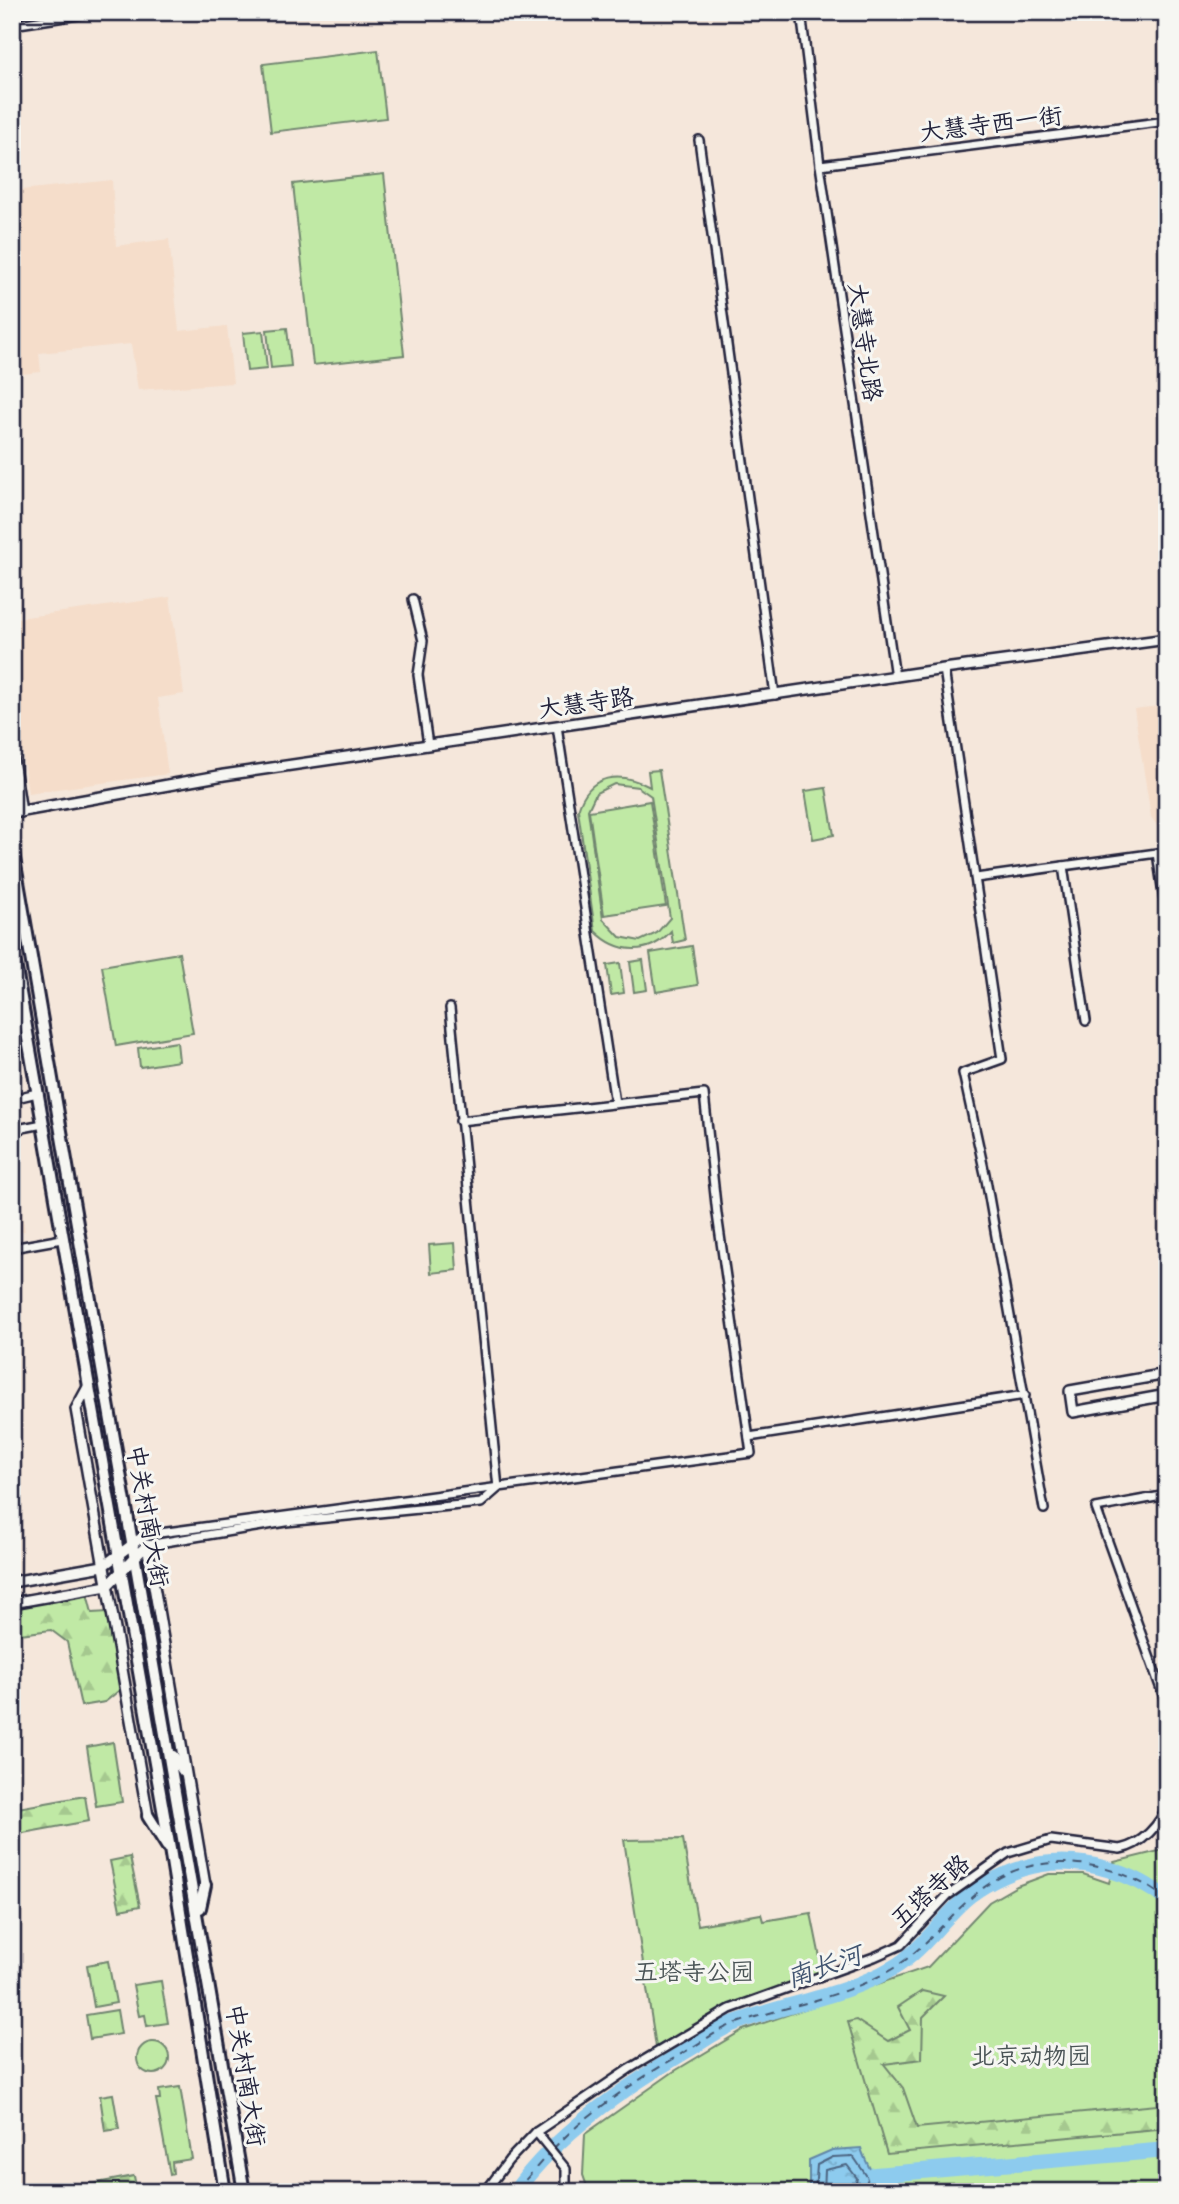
<svg xmlns="http://www.w3.org/2000/svg" width="1179" height="2204" font-family="Mynerve,'LXGW WenKai TC',sans-serif">
	<style>
		.built { fill: #f5ddca }
		.green { fill: #c0e9a5; stroke: #718670; stroke-width: 2; fill-rule: evenodd }
		.forest { fill: url(#forest-firs); stroke: #718670; stroke-width: 2 }
		.water { fill: url(#water-ripples); stroke: #6287a6; stroke-width: 2 }
		.lines { fill: none; stroke-linecap: round; stroke-linejoin: round }
		.shore { stroke: #4d6683; stroke-width: 2 }
		.river { stroke: #8dcbee; stroke-width: 16 }
		.ferry { stroke: #425571; stroke-width: 2; stroke-dasharray: 9 7; stroke-linecap: butt }
		.minor-casing { stroke: #22223b; stroke-width: 12 }
		.tertiary-casing { stroke: #22223b; stroke-width: 14 }
		.secondary-casing { stroke: #22223b; stroke-width: 15 }
		.primary-casing { stroke: #22223b; stroke-width: 16 }
		.minor { stroke: #f6f6f2; stroke-width: 7 }
		.tertiary { stroke: #f6f6f2; stroke-width: 9 }
		.secondary { stroke: #f6f6f2; stroke-width: 10 }
		.primary { stroke: #f6f6f2; stroke-width: 10 }
		.labels { text-anchor: middle; stroke-width: 6; stroke-linejoin: round; paint-order: stroke }
		.street-label { font-size: 24px; fill: #22223b; stroke: #f6f6f2 }
		.park-label { font-size: 24px; fill: #4a5456; stroke: #f6f6f2 }
		.water-label { font-size: 26px; font-style: italic; fill: #425571; stroke: #f6f6f2 }
	</style>
	<defs>
		<pattern id="forest-firs" width="22" height="20" patternUnits="userSpaceOnUse" patternTransform="scale(1.75)"><rect width="22" height="20" fill="#c0e9a5"/><path d="M5 1l3.5 6h-7zM16 11l3.5 6h-7z" fill="#a5c88f"/></pattern>
		<pattern id="water-ripples" width="26" height="14" patternUnits="userSpaceOnUse" patternTransform="scale(1.75)"><rect width="26" height="14" fill="#8dcbee"/><path d="M2 4q2-2 4 0t4 0M15 11q2-2 4 0t4 0" fill="none" stroke="#79aecd"/></pattern>
	</defs>
	<rect width="100%" height="100%" fill="#f5e7db"/>
	<filter id="ink" filterUnits="userSpaceOnUse"><feTurbulence type="fractalNoise" baseFrequency=".0143" numOctaves="2"/><feDisplacementMap in="SourceGraphic" scale="14" xChannelSelector="R" yChannelSelector="G"/><feConvolveMatrix kernelMatrix="1 2 1 2 8 2 1 2 1" color-interpolation-filters="sRGB"/></filter>
	<g filter="url(#ink)">
		<g class="built">
			<polygon points="112,180 116,246 169,239 179,331 227,326 233,383 138,390 131,344 39,353 41,372 12,375 12,191"/>
			<polygon points="170,597 184,694 158,698 168,774 28,793 12,681 12,619"/>
			<polygon points="1167,705 1167,830 1161,831 1151,817 1134,709"/>
			<polygon points="12,1159 25,1231 12,1233"/>
		</g>
		<g class="green">
			<polygon points="378,50 386,118 271,132 263,64"/>
			<polygon points="384,174 404,355 313,365 293,184"/>
			<polygon points="287,328 291,366 271,368 267,330"/>
			<polygon points="263,331 267,369 247,371 243,333"/>
			<path d="M659,770L685,940L673,943L671,931C649,956 618,954 595,931L578,810C589,773 620,771 650,787L648,771ZM614,784L638,787L651,796L670,918L657,933L640,941L620,937L603,919L588,810L596,793Z"/>
			<polygon points="826,788 834,835 813,839 805,791"/>
			<polygon points="650,801 666,906 604,915 589,811"/>
			<polygon points="692,946 698,985 656,992 650,953"/>
			<polygon points="179,953 193,1033 116,1046 102,966"/>
			<polygon points="643,960 647,990 634,992 630,962"/>
			<polygon points="620,963 624,993 611,995 607,965"/>
			<polygon points="177,1042 179,1061 140,1067 138,1048"/>
			<polygon points="455,1243 457,1270 431,1273 429,1245"/>
			<polygon points="683,1839 698,1925 761,1914 763,1921 811,1913 823,1972 731,2005 656,2047 624,1840"/>
			<polygon points="1167,1849 1167,2192 589,2192 583,2175 585,2134 673,2072 743,2030 928,1967 989,1902 1017,1886 1049,1874 1083,1874 1109,1883 1114,1862"/>
			<polygon points="108,1961 116,2003 94,2007 87,1965"/>
			<polygon points="161,1981 168,2023 147,2026 145,2015 139,2016 133,1985"/>
			<polygon points="117,2010 121,2034 90,2039 86,2015"/>
			<circle cx="153" cy="2058" r="16"/>
			<polygon points="180,2087 192,2159 172,2162 173,2174 170,2175 156,2099 160,2099 159,2090"/>
		</g>
		<g class="forest">
			<polygon points="87,1593 92,1613 108,1612 122,1688 105,1702 81,1706 67,1642 51,1630 12,1635 12,1606"/>
			<polygon points="113,1742 122,1802 96,1806 87,1747"/>
			<polygon points="85,1796 89,1821 12,1835 12,1809"/>
			<polygon points="130,1857 140,1906 120,1910 110,1861"/>
			<polygon points="922,1991 944,1996 923,2017 922,2059 884,2064 903,2088 917,2128 1167,2104 1167,2128 887,2154 848,2022 856,2020 888,2041 910,2030 898,2007"/>
			<polygon points="113,2094 119,2129 105,2131 100,2096"/>
			<polygon points="134,2176 137,2192 70,2192 70,2188"/>
		</g>
		<path class="water" d="M861,2148C865,2163 874,2172 877,2187L865,2192H809V2160L832,2150Z"/>
		<g class="lines">
			<g class="shore">
				<polyline points="815,2192 817,2165 833,2157 853,2156 868,2178 863,2192"/>
				<polyline points="824,2192 825,2170 847,2165 857,2178 854,2192"/>
			</g>
			<g class="river">
				<polyline points="875,2175 1167,2150"/>
				<path d="M515,2192C558,2132 624,2088 686,2051C701,2042 716,2031 732,2024C784,2004 844,1997 893,1968C924,1950 942,1917 970,1895C988,1881 1019,1867 1042,1864C1085,1858 1134,1872 1167,1900"/>
			</g>
			<g class="ferry">
				<path d="M552,2150C592,2108 644,2076 693,2047C706,2039 720,2029 734,2024C785,2006 847,1997 894,1968C947,1934 972,1872 1043,1864C1086,1859 1134,1872 1167,1900"/>
				<polyline points="515,2192 548,2154"/>
			</g>
			<g class="minor-casing">
				<g id="minor">
					<polyline points="801,12 820,165 895,677"/>
					<polyline points="12,25 98,12"/>
					<polyline points="699,140 775,695"/>
					<polyline points="820,165 1167,121"/>
					<polyline points="413,599 423,641 418,675 428,745"/>
					<polyline points="944,669 1002,1059 963,1073 985,1174 1044,1509"/>
					<polyline points="557,726 615,1103"/>
					<polyline points="1063,866 1086,1021"/>
					<polyline points="976,878 1157,853 1167,921"/>
					<polyline points="450,1008 498,1488"/>
					<polyline points="12,1099 37,1093"/>
					<polyline points="12,1130 43,1124"/>
					<polyline points="12,1248 62,1239"/>
					<polyline points="749,1437 1025,1395"/>
					<polyline points="1167,1495 1096,1508 1167,1706"/>
					<polyline points="145,1535 751,1453 717,1214 704,1094 460,1121"/>
					<polyline points="147,1545 286,1522 481,1503 497,1489"/>
					<polyline points="536,2132 566,2169 566,2187 569,2192"/>
					<path d="M485,2192L509,2160L536,2132L629,2069L730,2009L874,1957L901,1945L947,1896L1008,1853L1051,1840L1120,1849C1141,1845 1161,1825 1167,1804"/>
				</g>
			</g>
			<g class="tertiary-casing">
				<g id="tertiary">
					<polyline points="12,753 21,812"/>
					<polyline points="12,813 224,775 944,669 1167,639"/>
					<polyline points="1167,1374 1070,1391 1073,1412 1167,1395"/>
					<polyline points="88,1387 76,1409 148,1816"/>
					<polyline points="147,1545 205,1885"/>
					<polyline points="12,1582 103,1566 145,1535"/>
					<polyline points="12,1603 107,1586 147,1545"/>
				</g>
			</g>
			<g class="secondary-casing">
				<polyline id="secondary" points="12,13 20,12"/>
			</g>
			<g class="primary-casing">
				<g id="primary">
					<polyline points="12,847 244,2192"/>
					<polyline points="12,947 170,1849 225,2192"/>
					<polyline points="173,1756 184,1772"/>
					<polyline points="148,1816 167,1846"/>
					<polyline points="200,1908 205,1885"/>
				</g>
			</g>
			<use href="#minor" class="minor"/>
			<use href="#tertiary" class="tertiary"/>
			<use href="#secondary" class="secondary"/>
			<use href="#primary" class="primary"/>
		</g>
	</g>
	<g class="labels">
		<g class="street-label">
			<text transform="translate(991 124) rotate(-7)" y="8">大慧寺西一街</text>
			<text transform="translate(865 342) rotate(82)" y="8">大慧寺北路</text>
			<text transform="translate(586 703) rotate(-8)" y="8">大慧寺路</text>
			<text transform="translate(148 1516) rotate(80)" y="8">中关村南大街</text>
			<text transform="translate(930 1891) rotate(-42)" y="8">五塔寺路</text>
			<text transform="translate(246 2075) rotate(81)" y="8">中关村南大街</text>
		</g>
		<g class="park-label">
			<text x="694" y="1980">五塔寺公园</text>
			<text x="1031" y="2064">北京动物园</text>
		</g>
		<g class="water-label">
			<text transform="translate(824 1966) rotate(-19)" y="9">南长河</text>
		</g>
	</g>
	<rect width="1179" height="2204" fill="none" stroke="#f6f6f2" stroke-width="42"/>
	<rect x="21" y="21" width="1137" height="2162" fill="none" stroke="#22223b" stroke-width="2.5" filter="url(#ink)"/>
</svg>
